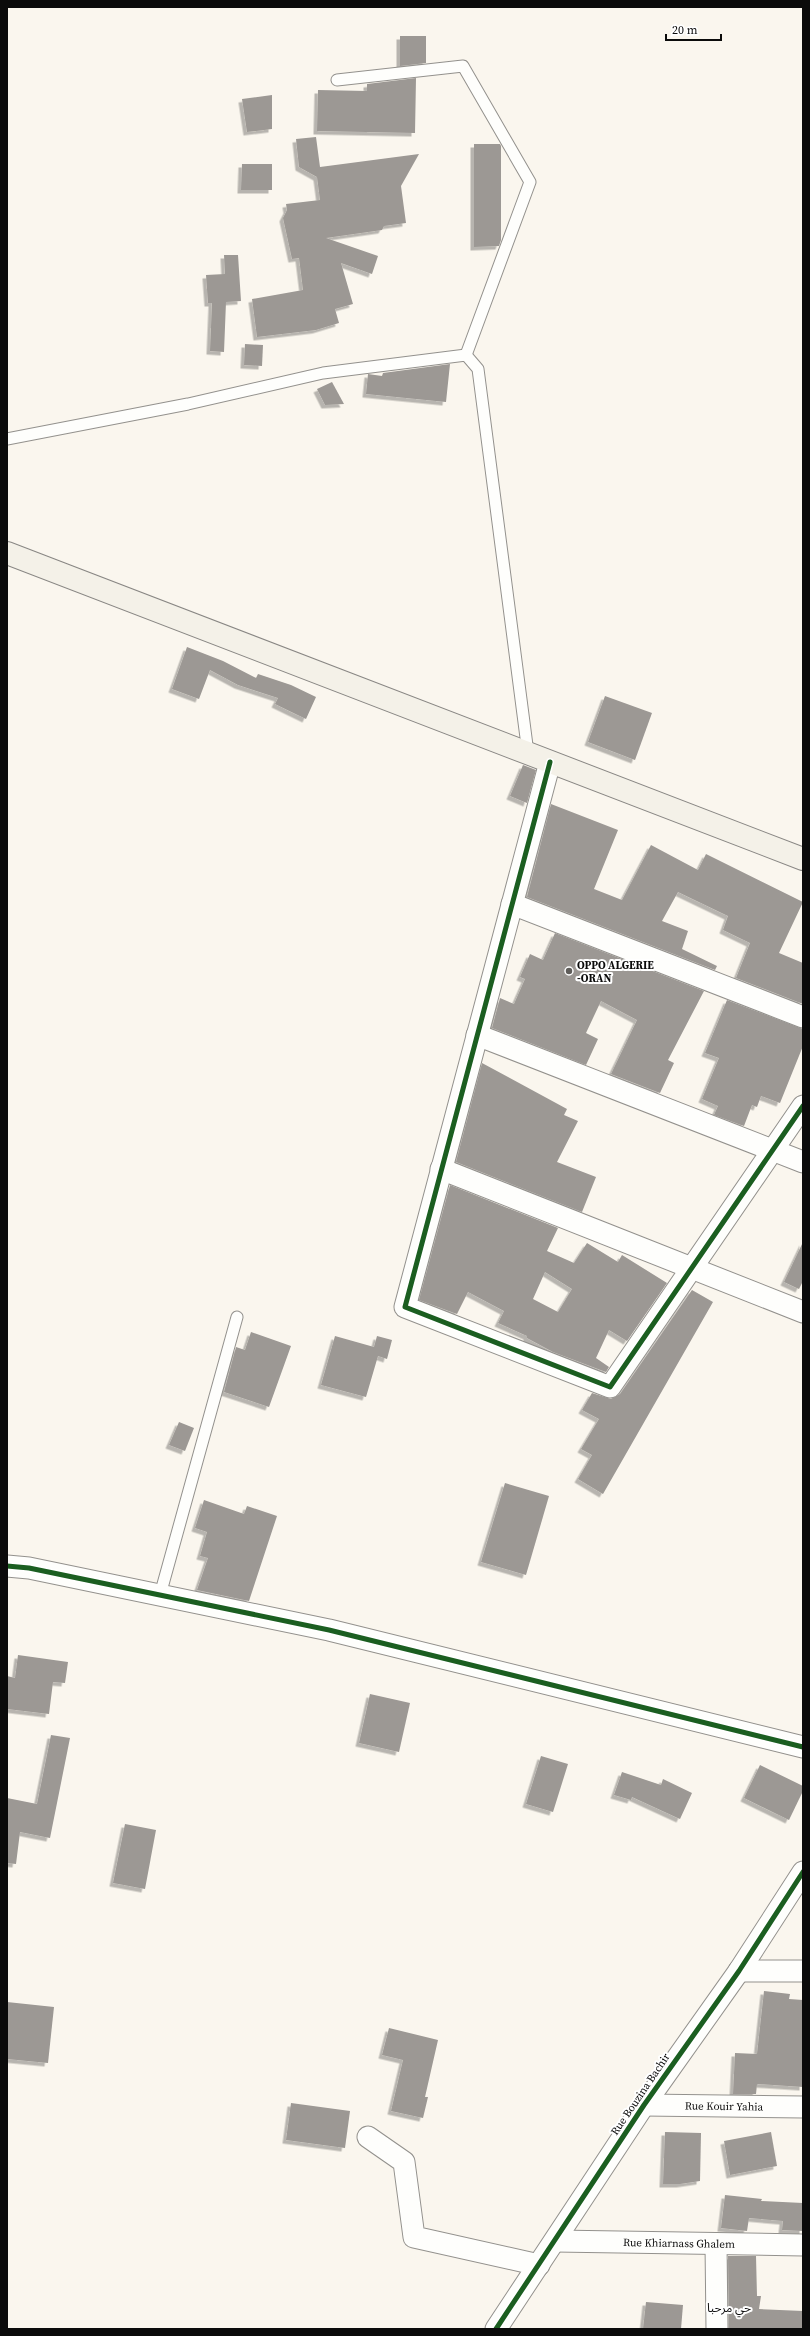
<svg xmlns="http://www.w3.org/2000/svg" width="810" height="2336" font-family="'Source Serif 4','Noto Sans Arabic',serif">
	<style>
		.building { fill: #9c9894; fill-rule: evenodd; filter: url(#shadow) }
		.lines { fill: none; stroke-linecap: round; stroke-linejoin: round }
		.service-casing { stroke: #93918d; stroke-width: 13 }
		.minor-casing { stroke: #93918d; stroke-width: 23 }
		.secondary-casing { stroke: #898784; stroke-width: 24 }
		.service { stroke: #fefefc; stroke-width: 11 }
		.minor { stroke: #fefefc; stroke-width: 21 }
		.secondary { stroke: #f4f1e8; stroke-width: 22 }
		.cycleway-casing { stroke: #fff; stroke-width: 8 }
		.cycleway { stroke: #1b5e20; stroke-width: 5 }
		.poi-dot { fill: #5f5d5a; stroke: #fff; stroke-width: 1.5 }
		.labels { text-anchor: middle; stroke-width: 4; stroke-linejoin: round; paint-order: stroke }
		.poi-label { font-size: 11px; font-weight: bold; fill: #0b0b0b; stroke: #fff; text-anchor: start }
		.street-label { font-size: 11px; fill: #0b0b0b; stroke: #fff }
		.neighbourhood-label { font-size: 12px; fill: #0b0b0b; stroke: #fff }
	</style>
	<defs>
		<filter id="shadow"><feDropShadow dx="-3.5" dy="3.5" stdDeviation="0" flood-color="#0004"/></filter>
	</defs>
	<rect width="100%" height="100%" fill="#faf6ee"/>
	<g class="building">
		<polygon points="400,36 426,36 426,63 400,66"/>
		<polygon points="416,78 415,133 317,131 318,90 367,91 367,84"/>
		<polygon points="272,95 272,129 247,132 242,99"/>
		<polygon points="316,137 320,167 419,154 401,186 406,223 384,226 382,230 326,238 378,256 372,274 341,263 353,304 335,309 339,323 316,330 257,337 252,299 303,290 299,258 292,259 283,218 287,210 286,204 320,200 317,177 299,167 296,139"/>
		<polygon points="474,144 500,144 501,146 501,240 499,246 474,247"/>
		<polygon points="242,164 272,164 272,190 241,190"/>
		<polygon points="224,255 238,255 241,301 226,302 224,352 210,351 212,303 208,303 206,275 225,274"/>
		<polygon points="245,344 263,345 262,366 244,365"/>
		<polygon points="450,364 446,402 366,394 368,374 382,376 383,373"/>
		<polygon points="332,382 344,404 325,405 317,389"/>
		<polygon points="187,647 223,661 256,678 258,674 291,685 316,697 306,719 275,704 278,698 238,685 210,670 199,699 172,689"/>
		<polygon points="605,696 652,713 635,760 588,742"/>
		<polygon points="523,765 536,770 527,803 510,796"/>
		<polygon points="551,804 618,830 594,889 622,900 651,845 698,870 706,854 803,902 779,953 803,963 803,1004 736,978 750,943 723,930 728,916 678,892 662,921 688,931 682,949 717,966 715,970 527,897"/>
		<polygon points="555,933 704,991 668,1060 674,1063 660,1093 611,1074 637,1020 601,1001 586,1033 598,1039 586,1065 492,1028 500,998 514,1004 525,979 520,977 530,954 543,960"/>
		<polygon points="727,1000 803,1029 803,1046 780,1103 761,1096 757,1107 752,1105 744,1126 714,1115 718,1106 702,1099 719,1058 705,1053"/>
		<polygon points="482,1063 567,1109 564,1115 578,1121 557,1162 596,1177 582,1212 456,1162"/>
		<path d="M450,1185L558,1228L547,1251L574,1263L587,1243L618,1262L622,1255L667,1283L627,1341L609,1330L596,1358L609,1367L606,1372L553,1352L527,1338V1336L498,1323L504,1311L468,1292L457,1314L419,1300ZM545,1272L572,1289L558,1312L533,1299Z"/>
		<polygon points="803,1242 803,1281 799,1289 784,1282"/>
		<polygon points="692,1290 713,1302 603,1494 578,1479 592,1455 581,1449 599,1419 582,1410 592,1393 611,1399 620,1394"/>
		<polygon points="251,1332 291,1346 269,1407 224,1392 236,1347 245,1350"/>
		<polygon points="335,1336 374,1347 377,1336 392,1340 387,1359 378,1356 366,1397 321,1385"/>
		<polygon points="179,1422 194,1428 185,1451 169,1445"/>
		<polygon points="505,1483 549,1496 526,1575 481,1562"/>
		<polygon points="204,1500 244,1514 247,1506 277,1516 249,1601 197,1590 208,1558 200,1556 207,1532 195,1528"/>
		<polygon points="18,1655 68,1662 65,1683 53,1682 49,1714 7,1709 7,1676 15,1678"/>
		<polygon points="370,1694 410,1703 399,1752 359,1743"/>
		<polygon points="51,1735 70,1738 50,1838 20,1832 16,1864 7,1863 7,1798 37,1804"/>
		<polygon points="541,1756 568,1764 553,1812 526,1804"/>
		<polygon points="760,1765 803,1786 803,1791 789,1820 744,1798"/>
		<polygon points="622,1772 661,1785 663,1779 692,1793 680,1819 632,1797 631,1800 614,1795"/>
		<polygon points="125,1824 156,1830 145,1889 113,1883"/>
		<polygon points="764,1991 790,1994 789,1999 803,2000 803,2087 757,2084 756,2094 733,2094 735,2053 757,2054"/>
		<polygon points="7,2002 54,2007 48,2063 7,2059"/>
		<polygon points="389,2028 438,2040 425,2097 428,2097 423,2118 391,2111 403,2060 382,2055"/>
		<polygon points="291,2103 350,2111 345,2148 286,2140"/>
		<polygon points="665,2132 701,2133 700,2181 680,2184 663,2184"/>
		<polygon points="771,2132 777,2166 730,2175 724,2141"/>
		<polygon points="725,2195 762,2199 761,2201 803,2203 803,2231 782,2230 783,2221 749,2218 747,2231 721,2228"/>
		<polygon points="728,2256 756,2256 757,2296 761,2296 759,2309 803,2311 803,2329 729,2329"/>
		<polygon points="646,2302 683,2305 681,2329 643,2329"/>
	</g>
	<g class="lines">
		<g class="service-casing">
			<g id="service">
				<polyline points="337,80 463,66 530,182 466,355"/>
				<polyline points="7,439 188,404 323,373 466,355 478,369 528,753"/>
				<polyline points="160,1595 237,1317"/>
			</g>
		</g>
		<g class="minor-casing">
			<g id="minor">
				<polyline points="550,762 405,1307 610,1387 803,1106"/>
				<polyline points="512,904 803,1017"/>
				<polyline points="477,1035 803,1162"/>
				<polyline points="441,1169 803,1312"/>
				<polyline points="7,1566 29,1568 329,1630 803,1747"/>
				<polyline points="739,1971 803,1971"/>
				<path id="s1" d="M644,2105L803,2107"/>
				<polyline points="368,2137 404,2162 414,2237 539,2265"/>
				<path id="s2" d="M555,2241L803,2245"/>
				<polyline points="716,2244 717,2329"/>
				<polyline points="496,2329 644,2105 739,1971 803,1872"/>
			</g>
		</g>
		<g class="secondary-casing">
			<polyline id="secondary" points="7,553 803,859"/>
		</g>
		<use href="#service" class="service"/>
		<use href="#minor" class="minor"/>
		<use href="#secondary" class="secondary"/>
		<g class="cycleway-casing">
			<g id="cycleway">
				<polyline points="550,762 405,1307 610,1387 803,1106"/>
				<polyline points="7,1566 29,1568 329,1630 803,1747"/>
				<polyline points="496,2329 644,2105 739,1971 803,1872"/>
			</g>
		</g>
		<use href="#cycleway" class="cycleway"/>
	</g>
	<circle class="poi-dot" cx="569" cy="971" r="4"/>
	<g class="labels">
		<g class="poi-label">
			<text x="577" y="969">OPPO ALGERIE<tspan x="577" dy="13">-ORAN</tspan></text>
		</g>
		<g class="street-label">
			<text transform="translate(640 2094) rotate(-56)" y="4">Rue Bouzina Bachir</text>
			<text dy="4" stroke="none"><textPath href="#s1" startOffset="80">Rue Kouir Yahia</textPath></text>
			<text dy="4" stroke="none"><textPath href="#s2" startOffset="124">Rue Khiarnass Ghalem</textPath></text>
		</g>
		<g class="neighbourhood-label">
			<text x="729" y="2312">حي مرحبا</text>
		</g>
	</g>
	<rect width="810" height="2336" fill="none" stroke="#0b0b0b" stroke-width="16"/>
	<path d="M666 34v6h55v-6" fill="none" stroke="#0b0b0b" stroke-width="2"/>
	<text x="672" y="34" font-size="12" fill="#0b0b0b" stroke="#ffffff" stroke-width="3" paint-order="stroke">20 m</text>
</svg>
